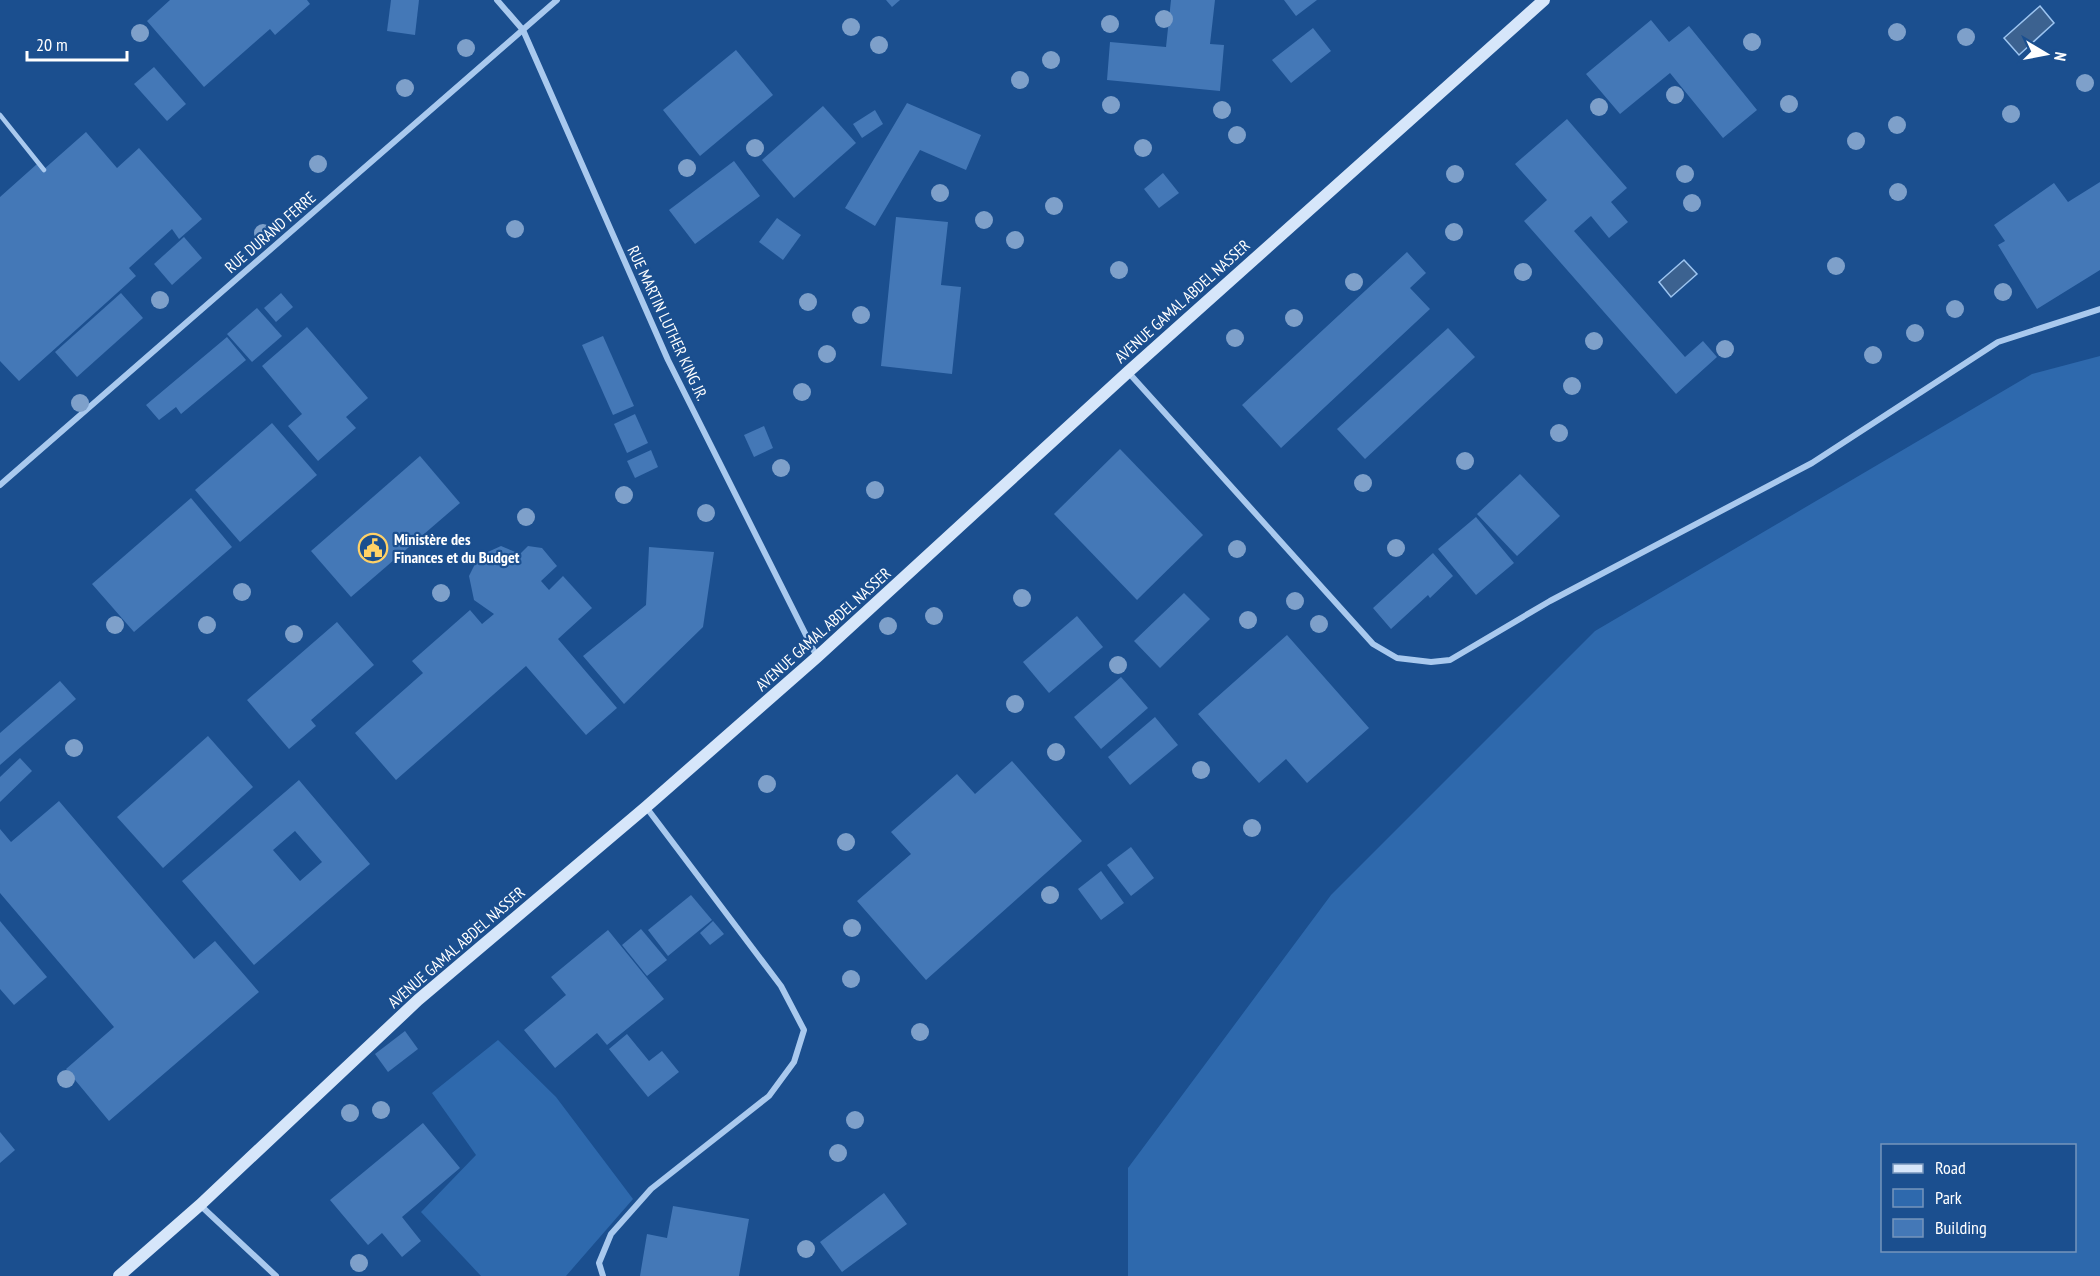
<svg xmlns="http://www.w3.org/2000/svg" width="2100" height="1276" font-family="'PT Sans Narrow',sans-serif">
	<style>
		.green { fill: #2e69ad; fill-rule: evenodd }
		.water { fill: #3c6290; stroke: #9cc4f0; stroke-width: 1.5 }
		.building { fill: #4478b7; fill-rule: evenodd }
		.lines { fill: none; stroke-linecap: round; stroke-linejoin: round }
		.lane { stroke: #a9c9ee; stroke-width: 4.5 }
		.street { stroke: #a9c9ee; stroke-width: 6 }
		.secondary { stroke: #d6e6fa; stroke-width: 12 }
		.tree { fill: #7ea0ca }
		.labels { text-anchor: middle; stroke-width: 4.5; stroke-linejoin: round; paint-order: stroke }
		.street-label { font-size: 16px; fill: #fff; stroke: #1b4f8f }
		.poi-label { font-size: 16px; font-weight: bold; fill: #fff; stroke: #1b4f8f; text-anchor: start }
	</style>
	<rect width="100%" height="100%" fill="#1b4f8f"/>
	<g class="green">
		<path d="M2100,356V1276H1128V1168L1331,895L1595,631L2032,374ZM1882,1146H2074V1250H1882Z"/>
		<polygon points="498,1040 556,1097 633,1199 566,1276 481,1276 421,1212 476,1155 432,1093"/>
	</g>
	<g class="water">
		<polygon points="2040,6 2054,23 2019,55 2004,38"/>
		<polygon points="1684,260 1697,274 1671,297 1659,282"/>
	</g>
	<g class="building">
		<polygon points="170,0 307,0 310,4 275,35 270,29 204,87 147,21"/>
		<polygon points="391,0 419,0 415,35 387,31"/>
		<polygon points="886,0 900,0 892,7"/>
		<polygon points="1171,0 1215,0 1210,44 1224,45 1220,91 1107,80 1110,42 1166,47"/>
		<polygon points="1284,0 1317,0 1296,16"/>
		<polygon points="1651,20 1669,42 1689,26 1757,110 1723,138 1670,73 1620,114 1586,74"/>
		<polygon points="1313,28 1331,51 1291,83 1272,60"/>
		<polygon points="736,50 773,95 700,156 663,110"/>
		<polygon points="154,67 186,104 167,121 134,84"/>
		<polygon points="907,103 981,135 966,170 920,150 875,226 845,208"/>
		<polygon points="823,106 856,143 794,198 762,160"/>
		<polygon points="875,110 883,124 862,138 853,124"/>
		<polygon points="1567,119 1627,188 1611,202 1628,222 1609,238 1591,216 1574,231 1685,357 1703,341 1717,357 1676,394 1524,221 1547,200 1515,164"/>
		<polygon points="86,132 117,168 139,148 202,219 179,239 172,229 129,268 136,276 19,381 0,361 0,197 37,164 43,170"/>
		<polygon points="734,161 760,196 695,244 669,210"/>
		<polygon points="1163,173 1179,193 1159,208 1144,189"/>
		<polygon points="2100,182 2100,270 2037,309 1998,245 2005,241 1994,225 2054,183 2068,202"/>
		<polygon points="896,217 948,222 941,285 961,287 952,374 881,366"/>
		<polygon points="777,218 801,235 783,260 759,242"/>
		<polygon points="184,237 202,258 172,285 154,264"/>
		<polygon points="1407,252 1426,273 1410,288 1430,309 1281,448 1242,405"/>
		<polygon points="121,293 143,318 77,377 55,352"/>
		<polygon points="281,293 293,307 276,322 264,308"/>
		<polygon points="257,308 282,336 252,362 227,334"/>
		<polygon points="307,327 368,398 346,417 356,428 318,461 288,426 302,414 262,366"/>
		<polygon points="1448,328 1475,357 1365,459 1337,429"/>
		<polygon points="603,336 634,406 613,415 582,345"/>
		<polygon points="227,337 246,360 181,414 176,407 159,420 146,405"/>
		<polygon points="635,414 648,443 627,453 614,424"/>
		<polygon points="272,423 317,475 240,542 195,490"/>
		<polygon points="764,426 773,448 754,457 744,435"/>
		<polygon points="1120,449 1203,535 1137,600 1054,514"/>
		<polygon points="651,450 658,467 635,478 627,461"/>
		<polygon points="420,456 460,503 351,597 311,551"/>
		<polygon points="1520,474 1560,516 1517,556 1477,514"/>
		<polygon points="191,498 232,547 134,632 92,584"/>
		<polygon points="1476,517 1514,563 1476,595 1438,549"/>
		<polygon points="501,546 520,554 528,546 542,548 557,566 541,581 549,590 563,576 592,608 558,639 617,708 586,735 526,666 396,780 355,733 423,673 412,661 470,610 482,624 494,614 474,600 469,576 479,556"/>
		<polygon points="649,547 714,552 703,627 624,704 583,656 646,605"/>
		<polygon points="1433,553 1453,576 1430,598 1428,595 1391,629 1373,608"/>
		<polygon points="1184,593 1210,619 1160,668 1134,641"/>
		<polygon points="1077,616 1103,647 1049,693 1023,662"/>
		<polygon points="337,622 374,665 311,720 316,726 289,749 247,700"/>
		<polygon points="1287,635 1369,728 1307,783 1286,759 1259,783 1198,714"/>
		<polygon points="1121,677 1148,708 1101,749 1074,717"/>
		<polygon points="60,681 76,699 0,765 0,733"/>
		<polygon points="1155,717 1178,745 1130,785 1108,757"/>
		<polygon points="208,736 253,787 163,868 117,817"/>
		<polygon points="20,758 32,771 0,802 0,777"/>
		<polygon points="1012,761 1082,841 926,980 857,901 911,854 891,832 957,774 975,794"/>
		<path d="M299,780L370,864L254,965L182,881ZM295,831L322,862L300,881L273,850Z"/>
		<polygon points="59,801 194,959 215,941 259,992 109,1121 66,1069 114,1027 0,893 0,829 11,842"/>
		<polygon points="1131,847 1154,878 1131,896 1107,865"/>
		<polygon points="1101,871 1124,903 1101,920 1078,889"/>
		<polygon points="691,895 712,920 668,956 648,930"/>
		<polygon points="0,921 47,977 14,1005 0,989"/>
		<polygon points="713,921 724,934 710,945 700,933"/>
		<polygon points="641,929 667,960 647,976 622,945"/>
		<polygon points="608,930 664,999 607,1045 597,1033 555,1068 524,1030 566,995 551,977"/>
		<polygon points="405,1031 418,1049 388,1072 375,1054"/>
		<polygon points="627,1034 649,1061 662,1051 679,1072 648,1097 609,1049"/>
		<polygon points="423,1123 460,1168 402,1217 421,1241 402,1257 382,1233 368,1245 330,1200"/>
		<polygon points="0,1132 15,1150 0,1163"/>
		<polygon points="884,1193 907,1224 842,1272 820,1242"/>
		<polygon points="673,1206 749,1219 739,1276 640,1276 647,1234 667,1238"/>
	</g>
	<g class="lines">
		<polyline class="lane" points="0,115 44,170"/>
		<g class="street">
			<polyline points="497,0 523,30 668,360 817,657"/>
			<polyline points="1128,372 1373,644 1397,658 1431,662 1450,660 1550,601 1812,463 1998,342 2100,309"/>
			<polyline points="0,485 557,0"/>
			<polyline points="200,1205 276,1276"/>
			<polyline points="603,1276 599,1263 611,1234 651,1189 769,1096 794,1062 804,1030 781,986 646,807"/>
		</g>
		<polyline class="secondary" points="119,1276 200,1205 418,1000 646,807 817,657 1128,372 1544,0"/>
	</g>
	<g class="tree">
		<circle cx="1164" cy="19" r="9"/>
		<circle cx="1110" cy="24" r="9"/>
		<circle cx="851" cy="27" r="9"/>
		<circle cx="1897" cy="32" r="9"/>
		<circle cx="140" cy="33" r="9"/>
		<circle cx="1966" cy="37" r="9"/>
		<circle cx="1752" cy="42" r="9"/>
		<circle cx="879" cy="45" r="9"/>
		<circle cx="466" cy="48" r="9"/>
		<circle cx="1051" cy="60" r="9"/>
		<circle cx="1020" cy="80" r="9"/>
		<circle cx="2085" cy="83" r="9"/>
		<circle cx="405" cy="88" r="9"/>
		<circle cx="1675" cy="95" r="9"/>
		<circle cx="1789" cy="104" r="9"/>
		<circle cx="1111" cy="105" r="9"/>
		<circle cx="1599" cy="107" r="9"/>
		<circle cx="1222" cy="110" r="9"/>
		<circle cx="2011" cy="114" r="9"/>
		<circle cx="1897" cy="125" r="9"/>
		<circle cx="1237" cy="135" r="9"/>
		<circle cx="1856" cy="141" r="9"/>
		<circle cx="755" cy="148" r="9"/>
		<circle cx="1143" cy="148" r="9"/>
		<circle cx="318" cy="164" r="9"/>
		<circle cx="687" cy="168" r="9"/>
		<circle cx="1455" cy="174" r="9"/>
		<circle cx="1685" cy="174" r="9"/>
		<circle cx="1898" cy="192" r="9"/>
		<circle cx="940" cy="193" r="9"/>
		<circle cx="1692" cy="203" r="9"/>
		<circle cx="1054" cy="206" r="9"/>
		<circle cx="984" cy="220" r="9"/>
		<circle cx="515" cy="229" r="9"/>
		<circle cx="1454" cy="232" r="9"/>
		<circle cx="263" cy="233" r="9"/>
		<circle cx="1015" cy="240" r="9"/>
		<circle cx="1836" cy="266" r="9"/>
		<circle cx="1119" cy="270" r="9"/>
		<circle cx="1523" cy="272" r="9"/>
		<circle cx="1354" cy="282" r="9"/>
		<circle cx="2003" cy="292" r="9"/>
		<circle cx="160" cy="300" r="9"/>
		<circle cx="808" cy="302" r="9"/>
		<circle cx="1955" cy="309" r="9"/>
		<circle cx="861" cy="315" r="9"/>
		<circle cx="1294" cy="318" r="9"/>
		<circle cx="1915" cy="333" r="9"/>
		<circle cx="1235" cy="338" r="9"/>
		<circle cx="1594" cy="341" r="9"/>
		<circle cx="1725" cy="349" r="9"/>
		<circle cx="827" cy="354" r="9"/>
		<circle cx="1873" cy="355" r="9"/>
		<circle cx="1572" cy="386" r="9"/>
		<circle cx="802" cy="392" r="9"/>
		<circle cx="80" cy="403" r="9"/>
		<circle cx="1559" cy="433" r="9"/>
		<circle cx="1465" cy="461" r="9"/>
		<circle cx="781" cy="468" r="9"/>
		<circle cx="1363" cy="483" r="9"/>
		<circle cx="875" cy="490" r="9"/>
		<circle cx="624" cy="495" r="9"/>
		<circle cx="706" cy="513" r="9"/>
		<circle cx="526" cy="517" r="9"/>
		<circle cx="1396" cy="548" r="9"/>
		<circle cx="1237" cy="549" r="9"/>
		<circle cx="242" cy="592" r="9"/>
		<circle cx="441" cy="593" r="9"/>
		<circle cx="1022" cy="598" r="9"/>
		<circle cx="1295" cy="601" r="9"/>
		<circle cx="934" cy="616" r="9"/>
		<circle cx="1248" cy="620" r="9"/>
		<circle cx="1319" cy="624" r="9"/>
		<circle cx="115" cy="625" r="9"/>
		<circle cx="207" cy="625" r="9"/>
		<circle cx="888" cy="626" r="9"/>
		<circle cx="294" cy="634" r="9"/>
		<circle cx="1118" cy="665" r="9"/>
		<circle cx="1015" cy="704" r="9"/>
		<circle cx="74" cy="748" r="9"/>
		<circle cx="1056" cy="752" r="9"/>
		<circle cx="1201" cy="770" r="9"/>
		<circle cx="767" cy="784" r="9"/>
		<circle cx="1252" cy="828" r="9"/>
		<circle cx="846" cy="842" r="9"/>
		<circle cx="1050" cy="895" r="9"/>
		<circle cx="852" cy="928" r="9"/>
		<circle cx="851" cy="979" r="9"/>
		<circle cx="920" cy="1032" r="9"/>
		<circle cx="66" cy="1079" r="9"/>
		<circle cx="381" cy="1110" r="9"/>
		<circle cx="350" cy="1113" r="9"/>
		<circle cx="855" cy="1120" r="9"/>
		<circle cx="838" cy="1153" r="9"/>
		<circle cx="806" cy="1249" r="9"/>
		<circle cx="359" cy="1263" r="9"/>
	</g>
	<defs>
		<g id="civic-ring" transform="scale(1.5)"><circle r="9.5" fill="#1b4f8f" stroke="#ffd166" stroke-width="1.5"/><path d="M-.6-6.5H3V-4.5H.6V-3L4-1V1h2V6H-6V1h2V-1L-.6-3ZM-1.2 2.5V6h2.4V2.5Z" fill="#ffd166"/></g>
	</defs>
	<g fill-rule="evenodd">
		<use href="#civic-ring" x="373" y="548"/>
	</g>
	<g class="labels">
		<g class="street-label">
			<text transform="translate(270 232) rotate(-41)" y="6">RUE DURAND FERRE</text>
			<text transform="translate(1182 301) rotate(-42)" y="6">AVENUE GAMAL ABDEL NASSER</text>
			<text transform="translate(668 323) rotate(65)" y="6">RUE MARTIN LUTHER KING JR.</text>
			<text transform="translate(823 629) rotate(-42)" y="6">AVENUE GAMAL ABDEL NASSER</text>
			<text transform="translate(456 947) rotate(-41)" y="6">AVENUE GAMAL ABDEL NASSER</text>
		</g>
		<g class="poi-label">
			<text x="394" y="545">Ministère des<tspan x="394" dy="18">Finances et du Budget</tspan></text>
		</g>
	</g>
	<rect x="1881" y="1144" width="195" height="108" fill="#1b4f8f" stroke="#7695bc" stroke-width="1.5"/>
	<rect x="1893" y="1164" width="30" height="9" fill="#d6e6fa" stroke="#7695bc" stroke-width="1.5"/>
	<text x="1935" y="1174" font-size="18" fill="#ffffff">Road</text>
	<rect x="1893" y="1189" width="30" height="18" fill="#2e69ad" stroke="#7695bc" stroke-width="1.5"/>
	<text x="1935" y="1204" font-size="18" fill="#ffffff">Park</text>
	<rect x="1893" y="1219" width="30" height="18" fill="#4478b7" stroke="#7695bc" stroke-width="1.5"/>
	<text x="1935" y="1234" font-size="18" fill="#ffffff">Building</text>
	<g transform="translate(2046 54) rotate(100)" stroke="#1b4f8f" stroke-width="4.5" paint-order="stroke">
	<path d="M0-4.5L10 22L0 15L-10 22Z" fill="#ffffff"/>
	<text y="-9" font-size="16" font-weight="bold" text-anchor="middle" fill="#ffffff">N</text>
	</g>
	<path d="M27 51v9h100v-9" fill="none" stroke="#ffffff" stroke-width="3"/>
	<text x="36" y="51" font-size="18" fill="#ffffff" stroke="#1b4f8f" stroke-width="4.5" paint-order="stroke">20 m</text>
</svg>
